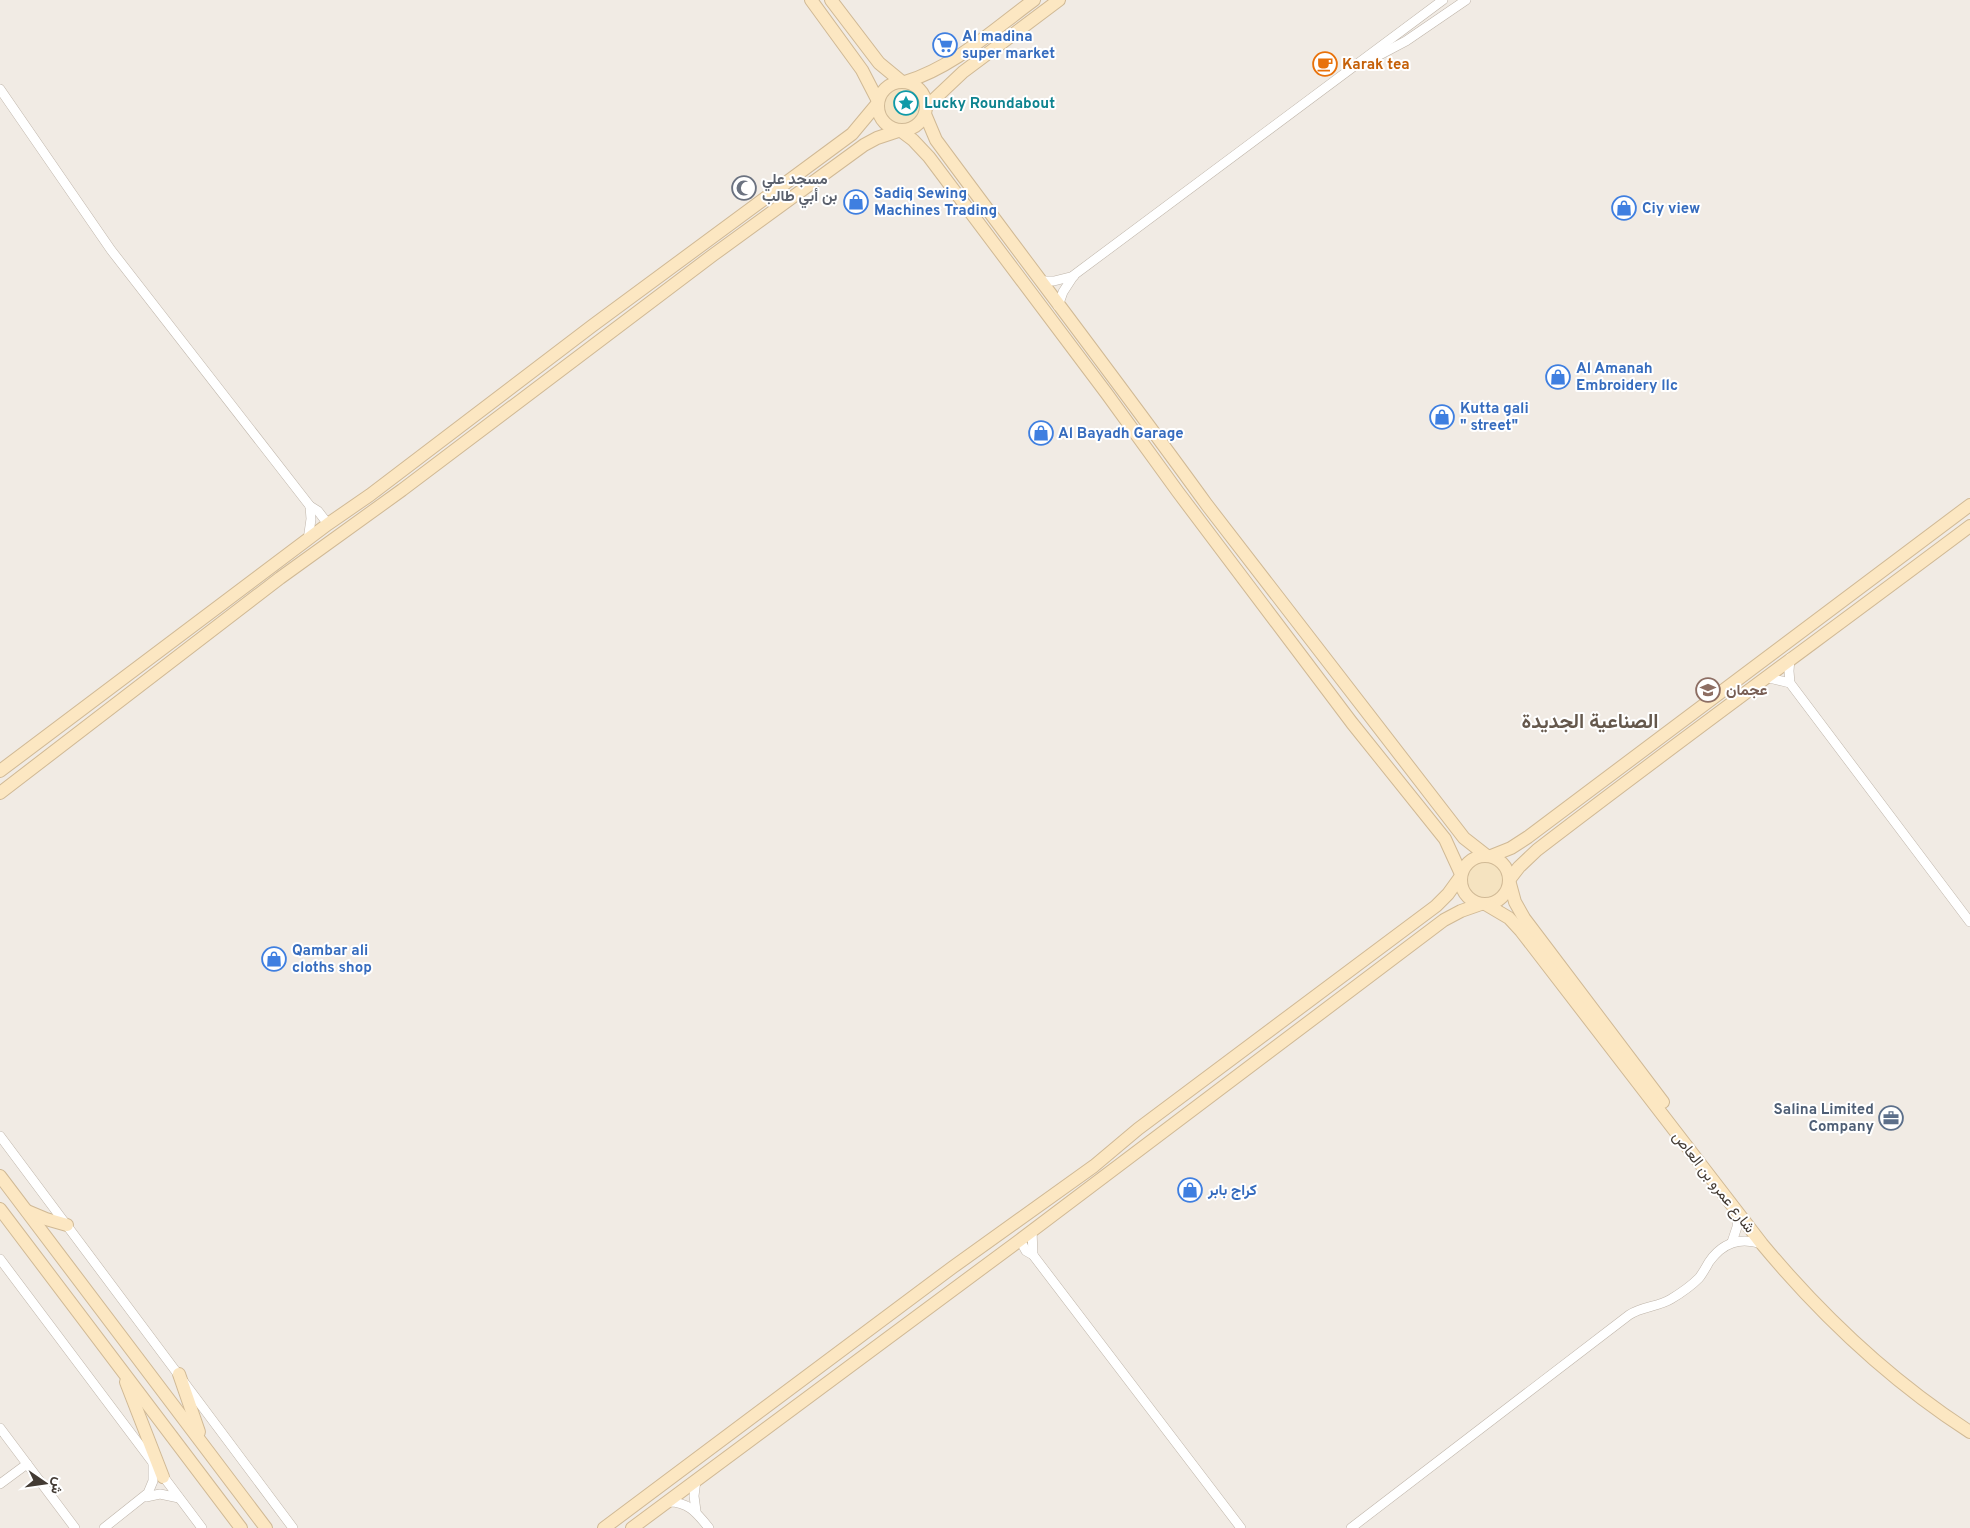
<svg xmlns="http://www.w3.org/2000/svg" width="1970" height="1528" font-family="Overpass,Vazirmatn,sans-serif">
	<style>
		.sand { fill: #f5e3c0 }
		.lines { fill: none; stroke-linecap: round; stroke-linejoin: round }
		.street-casing { stroke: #bfb5aa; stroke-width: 10 }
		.secondary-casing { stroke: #d0b995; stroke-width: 14 }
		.street { stroke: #fff; stroke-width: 9 }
		.secondary { stroke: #fce7c2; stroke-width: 12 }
		.labels { text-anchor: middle; stroke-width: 4; stroke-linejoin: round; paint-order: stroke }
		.shop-label { font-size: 15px; font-weight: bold; fill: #366cbe; stroke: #fff; text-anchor: start }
		.food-label { font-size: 15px; font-weight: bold; fill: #c56008; stroke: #fff; text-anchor: start }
		.culture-label { font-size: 15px; font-weight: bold; fill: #0d838f; stroke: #fff; text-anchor: start }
		.worship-label { font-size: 15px; font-weight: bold; fill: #5b616d; stroke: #fff; text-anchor: start }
		.education-label { font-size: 15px; font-weight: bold; fill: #785e54; stroke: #fff; text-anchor: start }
		.service-label { font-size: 15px; font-weight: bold; fill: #4e5e75; stroke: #fff; text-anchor: end }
		.street-label { font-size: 15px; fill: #433b34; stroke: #fff }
		.district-label { font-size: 20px; font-weight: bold; fill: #65584c; stroke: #fff }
	</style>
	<rect width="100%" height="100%" fill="#f1ebe4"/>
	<g class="sand">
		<circle cx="903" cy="106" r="20"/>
		<circle cx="1485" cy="880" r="18"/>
	</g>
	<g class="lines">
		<g class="street-casing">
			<g id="street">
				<polyline points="1370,60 1406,41 1466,0"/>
				<polyline points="0,89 111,250 310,506 318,511 328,524"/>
				<polyline points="1040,281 1054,281 1074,276"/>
				<polyline points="1058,306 1063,292 1074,275 1443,0"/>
				<polyline points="308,540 311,519 310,506"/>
				<polyline points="1790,658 1789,671 1790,683 1970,922"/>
				<polyline points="1765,677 1790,683"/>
				<polyline points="0,1136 293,1528"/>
				<polyline points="1032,1230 1033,1255"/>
				<polyline points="1020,1240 1026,1251 1033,1255 1241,1528"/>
				<polyline points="1732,1242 1737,1227 1738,1212"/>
				<polyline points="0,1259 202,1528"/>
				<polyline points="0,1428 75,1528"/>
				<polyline points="696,1480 694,1496 696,1511"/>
				<polyline points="0,1484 27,1464"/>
				<polyline points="146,1497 160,1494 179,1498"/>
				<path d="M667,1502C688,1501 697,1513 709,1528"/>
				<polyline points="104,1528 148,1493 153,1481 153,1464"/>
				<path d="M1351,1528L1629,1315C1643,1306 1658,1307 1671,1299C1681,1293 1691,1286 1699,1278C1703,1273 1706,1267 1709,1262C1723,1242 1740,1237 1762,1244"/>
			</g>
		</g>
		<g class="secondary-casing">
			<g id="secondary">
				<polyline points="811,0 862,70 878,101"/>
				<polyline points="831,0 879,63 902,82"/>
				<circle cx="902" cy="106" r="24"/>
				<path d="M905,82C954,67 993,30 1034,0"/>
				<polyline points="926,107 963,72 1059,0"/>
				<path d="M925,114L936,140C1026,262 1118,382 1207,505L1464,838L1487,856"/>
				<polyline points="901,131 913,140 929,157 1107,394 1178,492 1352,723 1445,839 1461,874"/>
				<polyline points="0,771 328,524 370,495 592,326 852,134 877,104"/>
				<polyline points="0,793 280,578 402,490 713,255 864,145 877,138 898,131"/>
				<circle cx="1485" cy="880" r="24"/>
				<polyline points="1491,856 1511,848 1528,837 1970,505"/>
				<polyline points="1509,880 1515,902 1524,918 1663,1102"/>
				<path d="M1509,880L1519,867L1537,850C1680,740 1826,634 1970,526"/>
				<path d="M1487,905L1509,918L1521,931L1762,1244C1822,1316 1891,1381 1970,1432"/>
				<polyline points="0,1176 266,1528"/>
				<polyline points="0,1209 241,1528"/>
				<polyline points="27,1211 46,1219 67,1225"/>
				<polyline points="179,1374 199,1432"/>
				<polyline points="126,1382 163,1477"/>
				<polyline points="604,1528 953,1267 1094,1166 1138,1129 1436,906 1448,894 1461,876"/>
				<polyline points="632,1528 1020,1240 1444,920 1461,911 1481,904"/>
			</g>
		</g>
		<use href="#street" class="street"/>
		<use href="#secondary" class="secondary"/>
	</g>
	<defs>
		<g id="supermarket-ring" transform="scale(1.25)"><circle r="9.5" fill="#fff" stroke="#3f7fe0" stroke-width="1.5"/><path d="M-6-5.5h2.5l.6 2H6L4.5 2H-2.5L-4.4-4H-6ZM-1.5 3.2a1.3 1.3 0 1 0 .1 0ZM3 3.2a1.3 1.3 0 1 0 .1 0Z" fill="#3f7fe0"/></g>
		<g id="cafe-ring" transform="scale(1.25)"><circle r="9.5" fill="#fff" stroke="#e8710a" stroke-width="1.5"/><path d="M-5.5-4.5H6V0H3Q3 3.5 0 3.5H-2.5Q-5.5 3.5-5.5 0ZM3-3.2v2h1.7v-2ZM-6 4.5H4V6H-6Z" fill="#e8710a"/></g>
		<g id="sight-ring" transform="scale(1.25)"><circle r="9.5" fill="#fff" stroke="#0f9aa8" stroke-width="1.5"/><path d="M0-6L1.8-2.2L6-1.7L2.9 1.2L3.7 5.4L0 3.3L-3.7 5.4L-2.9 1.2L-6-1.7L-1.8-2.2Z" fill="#0f9aa8"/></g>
		<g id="mosque-ring" transform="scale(1.25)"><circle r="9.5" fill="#fff" stroke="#6b7280" stroke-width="1.5"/><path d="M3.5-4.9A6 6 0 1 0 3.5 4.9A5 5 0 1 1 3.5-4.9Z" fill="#6b7280"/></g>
		<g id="shop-ring" transform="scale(1.25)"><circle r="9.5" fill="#fff" stroke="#3f7fe0" stroke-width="1.5"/><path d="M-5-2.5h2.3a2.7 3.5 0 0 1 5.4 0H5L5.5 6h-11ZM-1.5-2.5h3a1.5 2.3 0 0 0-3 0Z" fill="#3f7fe0"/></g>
		<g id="school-ring" transform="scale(1.25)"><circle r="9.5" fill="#fff" stroke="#8d6e63" stroke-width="1.5"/><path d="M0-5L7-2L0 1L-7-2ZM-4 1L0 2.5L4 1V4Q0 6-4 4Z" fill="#8d6e63"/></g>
		<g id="office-ring" transform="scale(1.25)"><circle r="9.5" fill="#fff" stroke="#5c6f8a" stroke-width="1.5"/><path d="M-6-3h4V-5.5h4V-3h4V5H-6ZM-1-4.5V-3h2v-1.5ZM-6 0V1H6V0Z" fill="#5c6f8a"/></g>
	</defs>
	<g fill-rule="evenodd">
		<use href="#supermarket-ring" x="945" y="45"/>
		<use href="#cafe-ring" x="1325" y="64"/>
		<use href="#sight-ring" x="906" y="103"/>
		<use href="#mosque-ring" x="744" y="188"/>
		<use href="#shop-ring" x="856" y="202"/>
		<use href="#shop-ring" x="1624" y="208"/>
		<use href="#shop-ring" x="1558" y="377"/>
		<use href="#shop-ring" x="1442" y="417"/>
		<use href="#shop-ring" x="1041" y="433"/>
		<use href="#school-ring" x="1708" y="690"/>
		<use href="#shop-ring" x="274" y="959"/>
		<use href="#office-ring" x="1891" y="1118"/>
		<use href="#shop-ring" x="1190" y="1190"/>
	</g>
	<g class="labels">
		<g class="shop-label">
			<text x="962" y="41">Al madina<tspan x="962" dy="17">super market</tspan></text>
			<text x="874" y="198">Sadiq Sewing<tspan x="874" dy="17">Machines Trading</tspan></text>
			<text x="1642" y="213">Ciy view</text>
			<text x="1576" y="373">Al Amanah<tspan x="1576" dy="17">Embroidery llc</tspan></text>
			<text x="1460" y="413">Kutta gali<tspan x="1460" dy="17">" street"</tspan></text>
			<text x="1058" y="438">Al Bayadh Garage</text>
			<text x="292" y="955">Qambar ali<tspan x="292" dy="17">cloths shop</tspan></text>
			<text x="1208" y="1195">كراج بابر</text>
		</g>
		<g class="food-label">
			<text x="1342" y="69">Karak tea</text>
		</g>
		<g class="culture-label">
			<text x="924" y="108">Lucky Roundabout</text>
		</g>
		<g class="worship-label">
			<text x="762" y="184">مسجد علي<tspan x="762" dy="17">بن أبي طالب</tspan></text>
		</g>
		<g class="education-label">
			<text x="1726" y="695">عجمان</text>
		</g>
		<g class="service-label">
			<text x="1874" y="1114">Salina Limited<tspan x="1874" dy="17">Company</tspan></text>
		</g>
		<g class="street-label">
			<text transform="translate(1714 1182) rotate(52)" y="5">شارع عمرو بن العاص</text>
		</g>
		<g class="district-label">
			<text x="1590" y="728">الصناعية الجديدة</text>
		</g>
	</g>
	<g transform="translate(45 1483) rotate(103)" stroke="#ffffff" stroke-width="4" paint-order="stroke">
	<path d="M0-4L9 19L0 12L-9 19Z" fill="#433b34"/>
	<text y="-8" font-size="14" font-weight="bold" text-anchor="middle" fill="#433b34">ش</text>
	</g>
</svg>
